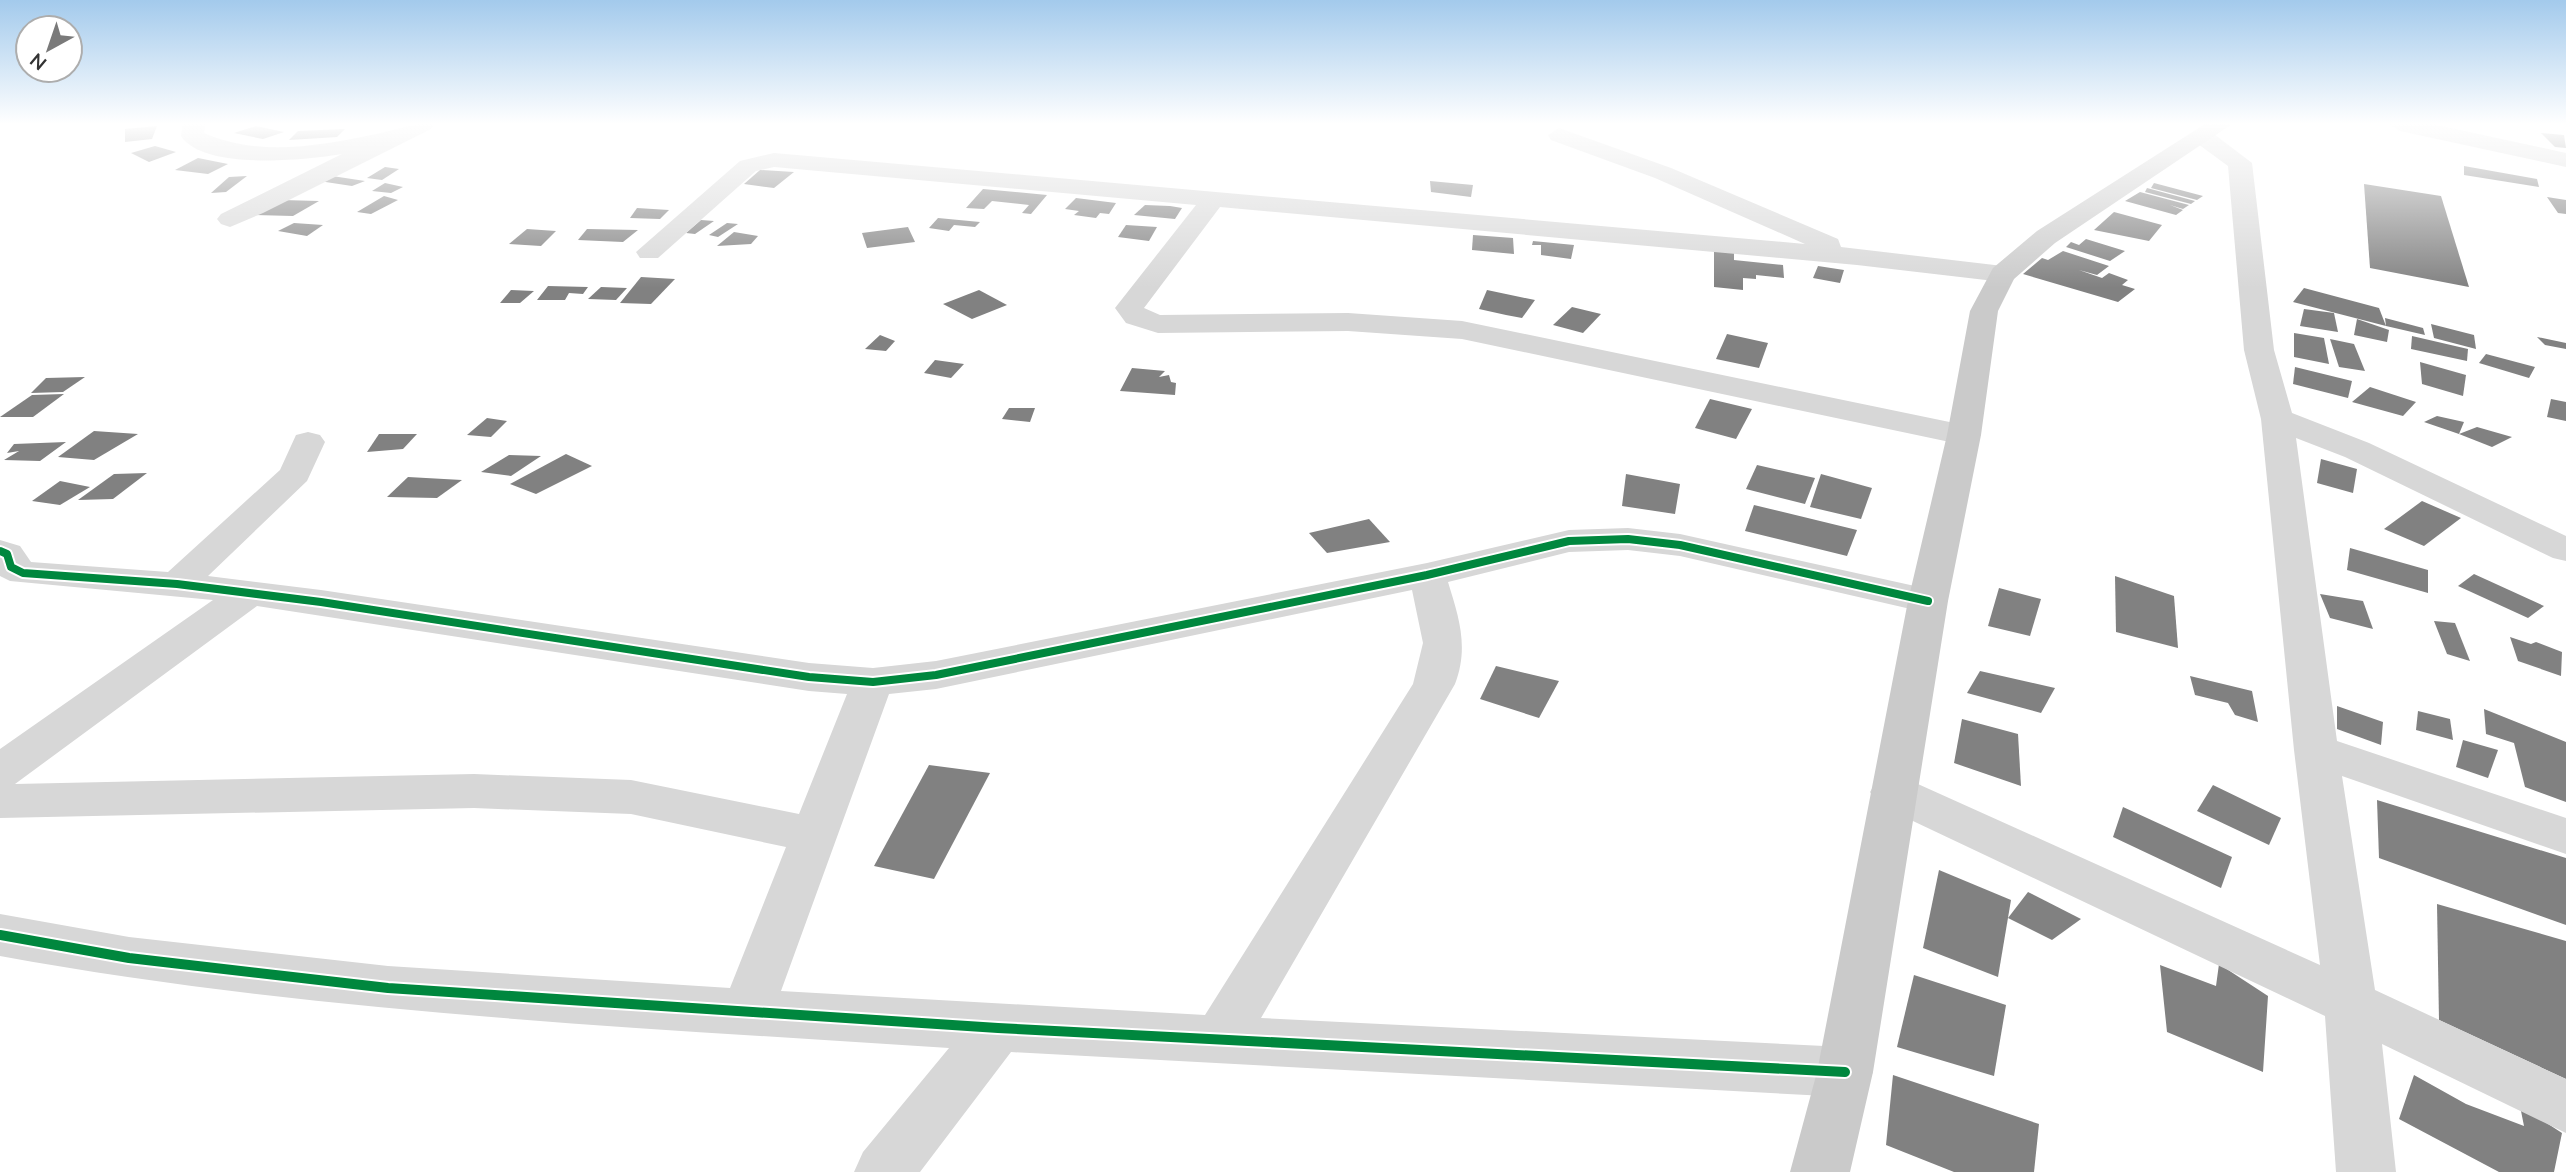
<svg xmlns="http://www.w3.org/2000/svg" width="2566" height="1172" font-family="Mulish,sans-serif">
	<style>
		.building { fill: #818181 }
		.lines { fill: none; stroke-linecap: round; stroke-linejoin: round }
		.minor { fill: #d7d7d7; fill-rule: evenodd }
		.major { fill: #cacaca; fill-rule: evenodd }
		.cycleway-far1-casing { stroke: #fff; stroke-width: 12 }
		.cycleway-casing { stroke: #fff; stroke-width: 14 }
		.cycleway-far1 { stroke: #00873e; stroke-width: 8 }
		.cycleway { stroke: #00873e; stroke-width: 10 }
	</style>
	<rect width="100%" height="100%" fill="#fff"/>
	<g class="building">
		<polygon points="157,126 152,139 125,142 125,129"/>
		<polygon points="256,126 284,132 263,139 234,133"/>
		<polygon points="345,129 337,137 289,140 298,131"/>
		<polygon points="2541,133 2564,135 2566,148 2555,147"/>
		<polygon points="155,146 176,152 149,162 131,153"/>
		<polygon points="198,158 228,164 208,174 175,170"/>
		<polygon points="2464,166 2537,179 2539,187 2464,175"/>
		<polygon points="385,167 399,169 382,180 367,178"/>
		<polygon points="760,170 794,172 774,188 744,184"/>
		<polygon points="247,176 226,192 211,193 229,177"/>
		<polygon points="332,176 365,181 352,186 319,181"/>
		<polygon points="1430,181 1473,185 1471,197 1431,192"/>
		<polygon points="385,183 403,187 391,193 372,191"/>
		<polygon points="2154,183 2203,196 2197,200 2151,188"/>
		<polygon points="2364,184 2441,196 2469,287 2370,268"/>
		<polygon points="2147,188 2195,201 2191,204 2145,192"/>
		<polygon points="983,189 1047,195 1031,214 1022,213 1029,205 992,201 984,209 966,208"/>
		<polygon points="2140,192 2189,205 2183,209 2170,205 2183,210 2176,215 2125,201"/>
		<polygon points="384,196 398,200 371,214 357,212"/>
		<polygon points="2547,197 2566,200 2566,214 2558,213"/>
		<polygon points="1076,198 1116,203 1109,214 1100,213 1096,218 1074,215 1079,211 1065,209"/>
		<polygon points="282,200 319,201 293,216 255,215"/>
		<polygon points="1145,205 1170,206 1182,208 1175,219 1134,215"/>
		<polygon points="637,208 669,210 660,219 630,218"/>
		<polygon points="2114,212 2162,225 2149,241 2094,230"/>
		<polygon points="938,218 980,222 975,227 954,225 949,231 929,228"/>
		<polygon points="701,220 714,221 695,234 686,233"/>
		<polygon points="294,223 323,225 307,236 278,231"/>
		<polygon points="727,223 738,224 718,237 709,235"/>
		<polygon points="1126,225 1157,227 1149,241 1118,237"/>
		<polygon points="908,227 915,242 867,248 862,233"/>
		<polygon points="527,229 556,231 541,246 509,244"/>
		<polygon points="587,229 638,230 623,242 578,240"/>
		<polygon points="734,232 758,236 751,244 717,246"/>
		<polygon points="1473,235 1513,238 1514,254 1472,250"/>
		<polygon points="2086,239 2125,251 2110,261 2066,247 2071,242 2079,245"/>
		<polygon points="1533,241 1574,245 1571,259 1541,255 1541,245 1532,245"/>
		<polygon points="1714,251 1734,253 1734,260 1783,265 1784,278 1756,275 1756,279 1743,278 1743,290 1714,287"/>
		<polygon points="2063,251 2109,266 2097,275 2079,270 2102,278 2109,273 2128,280 2122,285 2135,289 2118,302 2023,274 2042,258 2048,260"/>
		<polygon points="1818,266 1844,270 1840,283 1813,278"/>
		<polygon points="641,277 675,279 651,304 620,303"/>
		<polygon points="548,286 588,287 583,294 569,293 565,300 537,300"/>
		<polygon points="601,287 627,288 616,300 588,299"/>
		<polygon points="2304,288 2379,308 2386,326 2293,302"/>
		<polygon points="511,290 534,291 520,303 500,303"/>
		<polygon points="979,290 1007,305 972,319 943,304"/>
		<polygon points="1487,290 1535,300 1522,318 1506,315 1479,309"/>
		<polygon points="1572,307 1601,314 1583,333 1553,325"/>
		<polygon points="2304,309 2334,313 2338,332 2300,326"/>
		<polygon points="2385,318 2423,328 2425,335 2386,326"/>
		<polygon points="2357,319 2389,330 2387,342 2354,335"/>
		<polygon points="2431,324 2474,335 2476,349 2434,338"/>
		<polygon points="2294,333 2324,338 2329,364 2294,357"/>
		<polygon points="1727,334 1768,343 1759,368 1716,359"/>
		<polygon points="880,335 895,341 886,351 865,349"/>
		<polygon points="2412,336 2468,349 2467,361 2411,349"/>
		<polygon points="2537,337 2566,343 2566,349 2545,345"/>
		<polygon points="2330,339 2354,344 2365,371 2339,367"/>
		<polygon points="2486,354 2535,367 2529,378 2479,363"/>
		<polygon points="935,360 964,364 951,378 924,373"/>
		<polygon points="2420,362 2466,375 2463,396 2422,384"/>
		<polygon points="2295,367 2352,381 2348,398 2293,384"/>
		<polygon points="1132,368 1165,371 1159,377 1169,375 1171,382 1176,383 1175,395 1120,391"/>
		<polygon points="85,377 63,392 31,393 46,378"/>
		<polygon points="2370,387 2416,402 2403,416 2352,402"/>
		<polygon points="64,394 33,417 0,417 32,395"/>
		<polygon points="1710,399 1752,409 1736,439 1695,428"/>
		<polygon points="2551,399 2566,402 2566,421 2547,417"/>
		<polygon points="1009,408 1035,408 1030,422 1002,419"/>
		<polygon points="2437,416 2464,422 2459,434 2424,422"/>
		<polygon points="487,418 507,421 491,437 467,435"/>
		<polygon points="2477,427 2512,437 2492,447 2459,434"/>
		<polygon points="94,431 138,434 94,460 58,457"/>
		<polygon points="379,434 417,434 403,449 367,452"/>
		<polygon points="66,442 40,461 4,460 19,451 7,453 14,444"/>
		<polygon points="566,454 592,466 536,494 510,484"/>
		<polygon points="509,455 541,456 511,476 481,472"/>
		<polygon points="2321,459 2357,469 2353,493 2317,483"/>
		<polygon points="1757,465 1815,478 1805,504 1746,489"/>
		<polygon points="147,473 113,499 78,500 114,474"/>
		<polygon points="1626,474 1680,484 1675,514 1622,506"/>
		<polygon points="1821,474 1872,488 1861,519 1810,507"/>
		<polygon points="408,477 462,480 437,498 387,497"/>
		<polygon points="60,481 90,487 60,505 32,501"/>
		<polygon points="2422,501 2461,518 2424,546 2384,529"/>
		<polygon points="1754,505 1857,530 1847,556 1745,531"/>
		<polygon points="1369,519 1390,542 1327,553 1309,533"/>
		<polygon points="2350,548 2428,570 2428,593 2347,570"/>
		<polygon points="2474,574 2544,606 2528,618 2458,586"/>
		<polygon points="2115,576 2174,596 2178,648 2116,632"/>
		<polygon points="1999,588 2041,599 2030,636 1988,626"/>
		<polygon points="2320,594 2363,601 2373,629 2330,618"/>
		<polygon points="2434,621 2455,623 2470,661 2447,654"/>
		<polygon points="2510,637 2531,644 2536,642 2562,652 2561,676 2518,661"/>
		<polygon points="1496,666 1559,681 1539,718 1480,699"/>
		<polygon points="1980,671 2055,688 2041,713 1967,693"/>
		<polygon points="2190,676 2252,691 2258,722 2235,715 2228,703 2195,695"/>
		<polygon points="2337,706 2383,722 2381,745 2337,729"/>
		<polygon points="2484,709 2566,742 2566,802 2525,787 2514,743 2486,734"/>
		<polygon points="2418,711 2450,719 2453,740 2416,730"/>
		<polygon points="1962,719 2018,734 2021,786 1954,763"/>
		<polygon points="2463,740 2498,750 2488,778 2456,767"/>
		<polygon points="929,765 990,773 934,879 874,866"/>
		<polygon points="2213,785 2281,818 2269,845 2197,811"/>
		<polygon points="2377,800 2566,858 2566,925 2379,858"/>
		<polygon points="2123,807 2232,857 2221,888 2113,837"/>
		<polygon points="1939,870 2011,900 1998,977 1923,948"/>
		<polygon points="2028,892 2081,919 2052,940 2008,918"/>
		<polygon points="2437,904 2566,941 2566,1079 2439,1020"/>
		<polygon points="2219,964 2268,996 2263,1072 2167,1032 2160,965 2216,986"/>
		<polygon points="1914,975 2006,1005 1994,1076 1897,1047"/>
		<polygon points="1893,1075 2039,1124 2034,1172 1954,1172 1886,1145"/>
		<polygon points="2414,1075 2466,1104 2524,1126 2520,1106 2562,1133 2554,1172 2499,1172 2399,1119"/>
	</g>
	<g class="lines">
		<g class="minor">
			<path d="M183,124H205L204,133C259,157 318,146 376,134C399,129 409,124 434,124L431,129L263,213L230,227L221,224L217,219L221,214L342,154C306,160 204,171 181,136Z"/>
			<polygon points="2389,124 2432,124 2566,153 2566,167 2400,131"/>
			<polygon points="1559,128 1671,168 1838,239 1841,247 2003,266 2013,268 2017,274 2013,280 2003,282 1857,265 1220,207 1144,308 1160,315 1348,313 1462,321 1964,425 1976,428 1981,435 1976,442 1964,445 1462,339 1348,331 1158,333 1126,323 1115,308 1196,205 774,167 756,171 658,258 640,258 636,252 740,161 774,153 1805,244 1655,178 1551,140 1548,135"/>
			<polygon points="2202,129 2210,131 2252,163 2274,350 2292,413 2369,443 2566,536 2566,561 2553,558 2345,457 2296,438 2337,741 2566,818 2566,854 2342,776 2375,990 2566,1079 2566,1133 2382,1044 2396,1172 2336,1172 2325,1016 1877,804 1870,792 1877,780 1893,775 1909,780 2320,965 2294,750 2261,419 2244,350 2228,166 2194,141 2191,136 2194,131"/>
			<path d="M308,432L320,435L325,442L307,481L208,576L321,590L809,663L873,668L936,661L1427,563L1569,530L1628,528L1680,534L1942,592L1948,601L1942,610L1928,613L1680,556L1628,550L1569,552L1448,582C1459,618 1469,647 1455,684L1261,1018L1845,1047L1865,1055L1873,1072L1865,1089L1845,1097L1011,1052L920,1172H854L863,1152L949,1048C631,1027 313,1013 0,956V914L129,937L388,966L730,988L786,847L631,814L474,808L0,818V749L213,600L10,581L0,576V540L20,546L31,562L168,572L280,470L296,435ZM1412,590L1423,643L1413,684L1205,1015L781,991L889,694L936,689ZM257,606L809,691L847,694L799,814L631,780L474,774L15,784Z"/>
		</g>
		<polygon class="major" points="2205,124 2232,124 2055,243 2014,279 1998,311 1981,435 1948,601 1873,1072 1850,1172 1790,1172 1817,1072 1908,601 1947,435 1970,311 1993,268 2037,231"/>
		<g class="cycleway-far1-casing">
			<polyline id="cycleway-far1" points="0,551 7,554 11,567 23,573 177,584 321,602 809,677 873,682 936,675 1427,575 1569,541 1628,539 1680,545 1928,601"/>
		</g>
		<g class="cycleway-casing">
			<polyline id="cycleway" points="0,935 129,958 388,988 998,1028 1845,1072"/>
		</g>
		<use href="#cycleway-far1" class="cycleway-far1"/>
		<use href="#cycleway" class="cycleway"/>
	</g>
	<linearGradient id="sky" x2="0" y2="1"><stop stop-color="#a3caec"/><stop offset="0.43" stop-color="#fff"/><stop offset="1" stop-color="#fff" stop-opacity="0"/></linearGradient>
	<rect width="2566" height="288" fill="url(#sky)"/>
	<g transform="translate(49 49) rotate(220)"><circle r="33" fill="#ffffff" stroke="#adadad" stroke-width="2"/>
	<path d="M0-5L12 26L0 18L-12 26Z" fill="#7a7a7a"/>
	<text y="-10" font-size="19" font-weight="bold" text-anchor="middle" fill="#333333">N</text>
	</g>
</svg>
